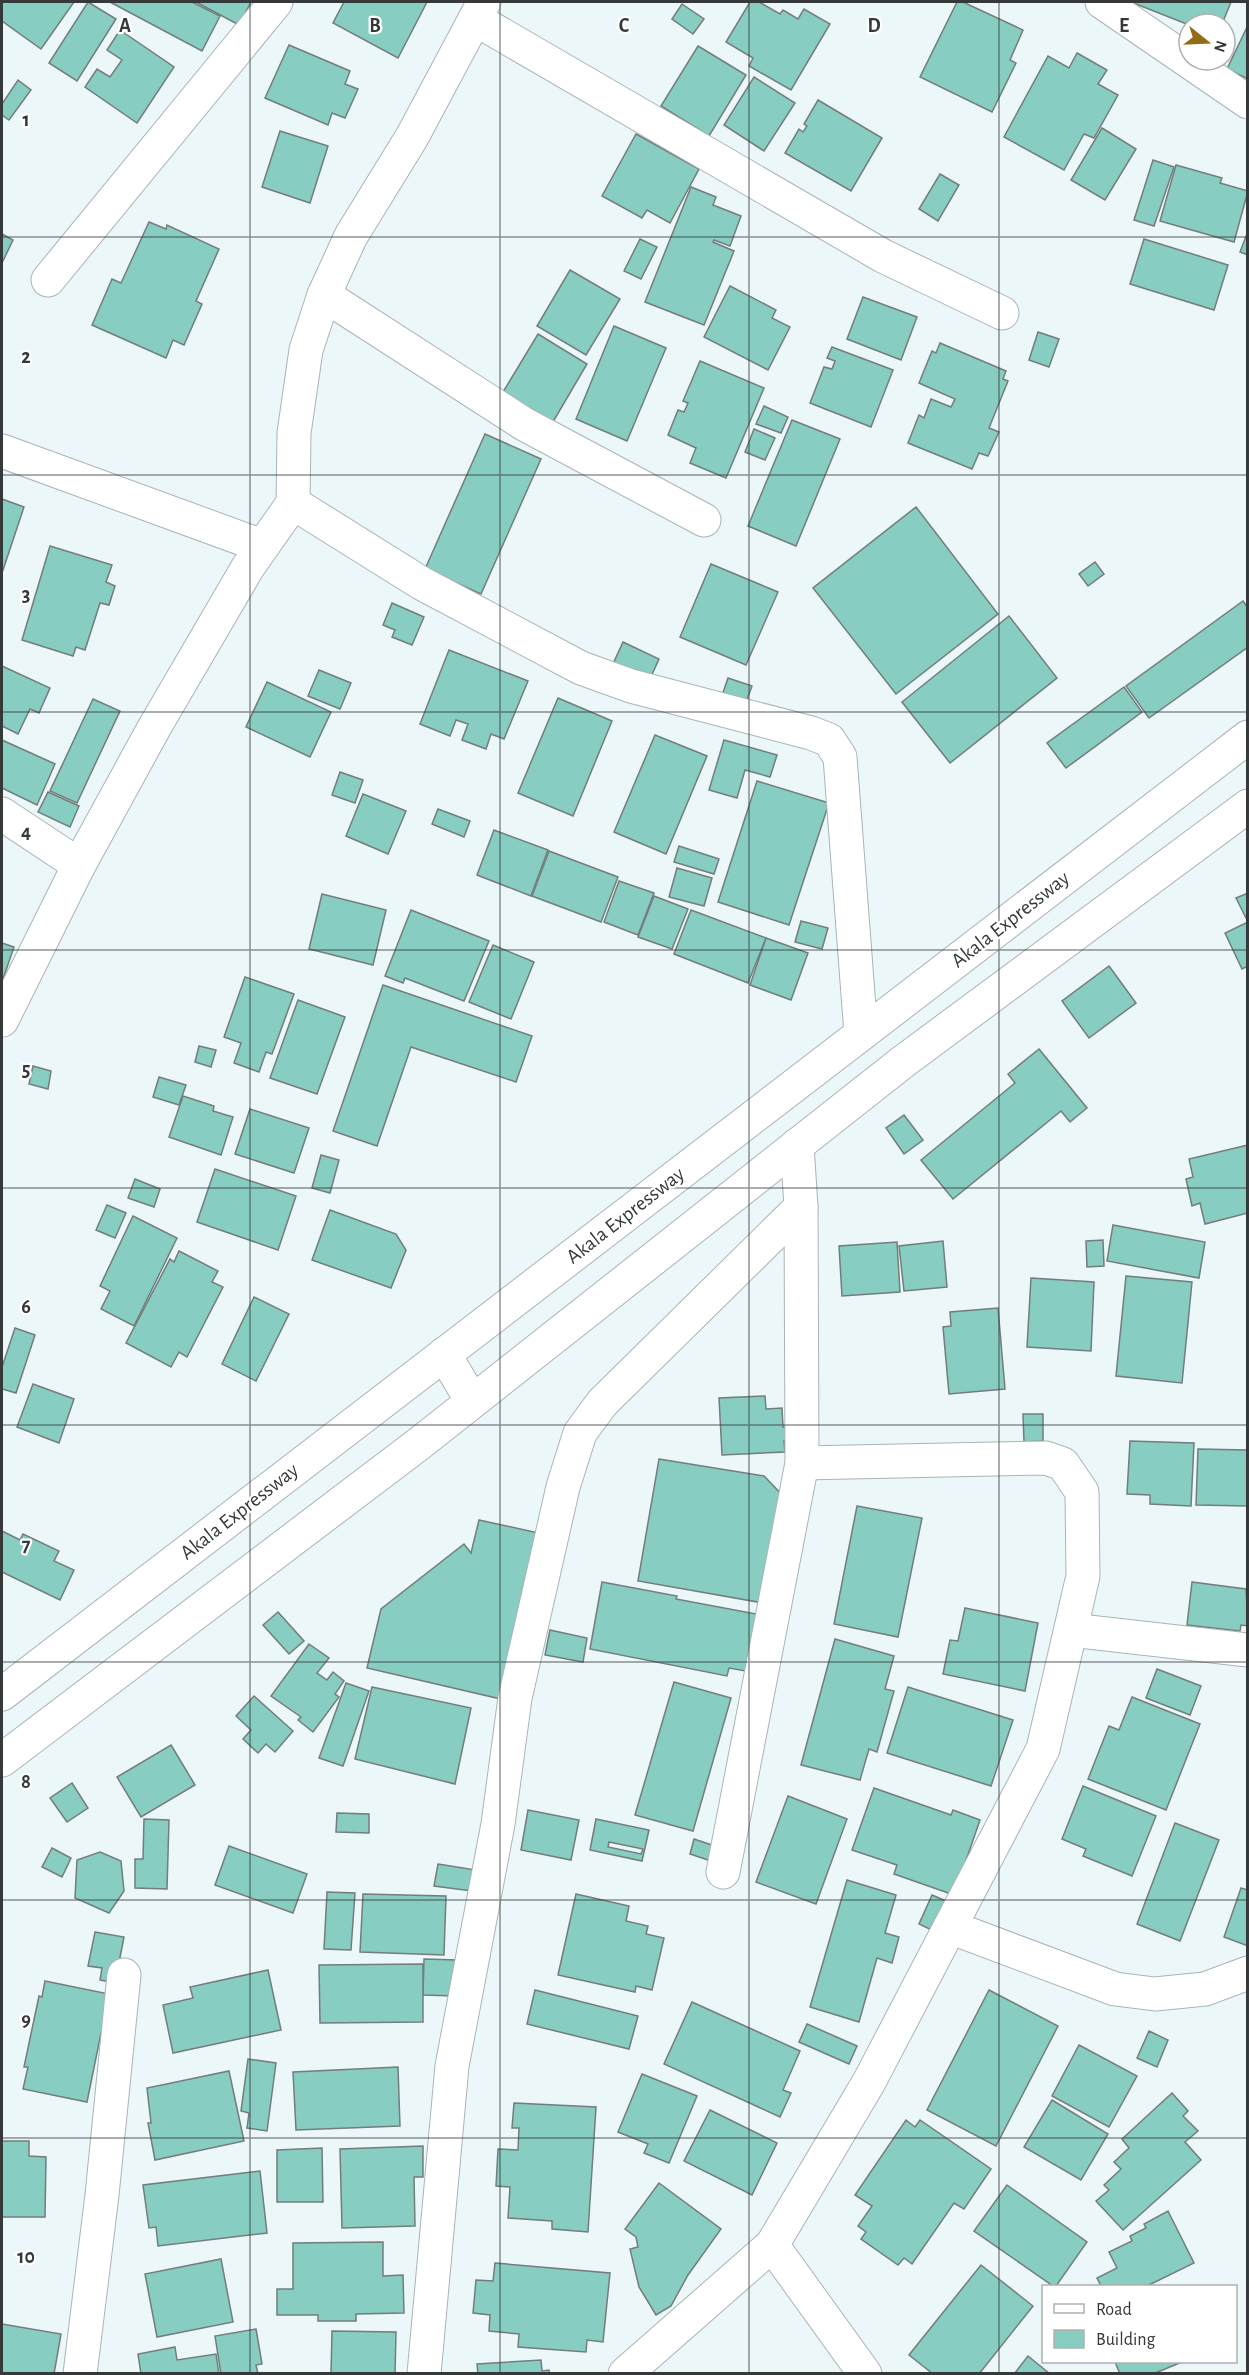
<svg xmlns="http://www.w3.org/2000/svg" width="1249" height="2375" font-family="'Alegreya Sans',sans-serif">
	<style>
		.building { fill: #87cdc1; stroke: #737d7b; stroke-width: 1.5; fill-rule: evenodd }
		.lines { fill: none; stroke-linecap: round; stroke-linejoin: round }
		.minor-casing { stroke: #aab4b6; stroke-width: 35 }
		.primary-casing { stroke: #aab4b6; stroke-width: 35 }
		.minor { stroke: #fff; stroke-width: 33 }
		.primary { stroke: #fff; stroke-width: 33 }
		.grid { fill: none; stroke: #35393a; stroke-width: 1.5; stroke-opacity: 0.55 }
		.labels { text-anchor: middle; stroke-width: 4.5; stroke-linejoin: round; paint-order: stroke }
		.street-label { font-size: 21px; fill: #35393a; stroke: #fff }
		.grid-label { font-size: 20px; text-anchor: middle; font-weight: bold; fill: #35393a; stroke: #fff; stroke-width: 4.5; stroke-linejoin: round; paint-order: stroke }
	</style>
	<rect width="100%" height="100%" fill="#ecf7f9"/>
	<g class="building">
		<polygon points="2,2 74,2 41,49 2,21"/>
		<polygon points="88,2 116,19 77,81 49,63"/>
		<polygon points="110,2 192,2 220,16 202,51"/>
		<polygon points="196,2 251,2 239,25"/>
		<polygon points="344,2 427,2 398,58 333,23"/>
		<polygon points="750,2 759,2 780,14 783,10 798,19 804,9 830,24 791,90 749,66 753,58 726,42"/>
		<polygon points="957,2 963,2 1023,30 1010,60 1016,63 992,112 920,77"/>
		<polygon points="1131,2 1231,2 1222,24 1189,25"/>
		<polygon points="682,4 704,19 693,34 672,19"/>
		<polygon points="1248,25 1248,79 1227,69"/>
		<polygon points="120,30 174,67 137,123 85,87 97,69 110,77 122,60 107,50"/>
		<polygon points="289,45 350,71 345,84 358,89 345,118 332,113 328,125 265,98"/>
		<polygon points="698,46 746,75 709,136 661,106"/>
		<polygon points="1077,53 1107,70 1098,84 1118,95 1094,138 1084,134 1064,170 1004,137 1048,56 1069,68"/>
		<polygon points="754,77 795,103 764,151 724,125"/>
		<polygon points="18,80 31,90 9,120 2,115 2,104"/>
		<polygon points="818,100 882,138 851,191 785,153 799,129 803,132 807,126 804,124"/>
		<polygon points="1102,128 1136,149 1105,200 1071,180"/>
		<polygon points="280,131 328,146 310,203 262,187"/>
		<polygon points="636,134 699,169 670,223 647,210 642,218 602,196"/>
		<polygon points="1153,160 1174,167 1154,226 1134,220"/>
		<polygon points="1176,165 1222,178 1220,183 1248,191 1234,242 1160,221"/>
		<polygon points="940,174 959,185 938,221 919,209"/>
		<polygon points="691,187 716,197 713,205 741,216 730,246 714,240 713,242 734,251 704,325 645,302"/>
		<polygon points="149,222 166,229 167,225 219,249 196,301 202,304 184,345 173,340 166,358 92,325 112,279 121,283"/>
		<polygon points="1248,231 1248,255 1240,252"/>
		<polygon points="2,234 13,240 2,263"/>
		<polygon points="640,239 657,247 641,279 624,271"/>
		<polygon points="1144,239 1228,265 1214,310 1130,284"/>
		<polygon points="570,270 620,299 586,355 537,326"/>
		<polygon points="730,286 776,310 772,318 790,327 768,370 704,337"/>
		<polygon points="863,297 917,317 901,360 847,339"/>
		<polygon points="614,326 666,348 627,441 576,419"/>
		<polygon points="1038,332 1059,339 1049,367 1029,360"/>
		<polygon points="538,334 587,364 550,427 500,397"/>
		<polygon points="940,343 1006,371 1003,379 1008,381 989,428 999,432 988,456 979,453 972,469 908,443 919,415 924,418 931,399 951,407 955,399 919,383 932,351 936,353"/>
		<polygon points="832,347 893,370 871,427 810,403 824,367 832,369 835,361 827,358"/>
		<polygon points="700,361 764,388 726,478 690,463 696,448 668,435 678,410 684,412 688,403 683,401"/>
		<polygon points="764,406 788,417 781,433 756,424"/>
		<polygon points="792,420 840,439 796,546 748,526"/>
		<polygon points="754,429 775,438 765,460 745,452"/>
		<polygon points="485,434 541,459 481,594 425,569"/>
		<polygon points="2,499 24,507 2,573"/>
		<polygon points="916,507 998,614 896,694 813,588"/>
		<polygon points="50,546 112,565 106,582 115,586 109,605 100,603 85,650 76,647 73,656 22,640"/>
		<polygon points="1095,562 1104,574 1088,586 1079,574"/>
		<polygon points="711,564 778,592 746,665 680,637"/>
		<polygon points="1243,601 1248,608 1248,647 1149,718 1126,686"/>
		<polygon points="392,603 424,617 412,645 392,637 395,630 383,625"/>
		<polygon points="1009,616 1057,678 950,763 902,702"/>
		<polygon points="623,642 659,659 649,681 613,664"/>
		<polygon points="449,650 528,681 504,739 491,734 486,749 462,740 468,724 456,720 450,736 420,724"/>
		<polygon points="2,666 50,688 39,713 30,709 18,734 2,726"/>
		<polygon points="319,670 351,683 340,709 308,696"/>
		<polygon points="728,678 752,686 743,710 720,701"/>
		<polygon points="267,682 331,712 310,757 246,727"/>
		<polygon points="1124,687 1142,712 1066,768 1047,743"/>
		<polygon points="558,698 612,721 573,816 518,793"/>
		<polygon points="93,699 120,711 77,803 50,791"/>
		<polygon points="655,735 707,756 666,854 614,832"/>
		<polygon points="2,740 55,764 37,805 2,788"/>
		<polygon points="724,740 777,755 770,777 745,770 737,798 709,790"/>
		<polygon points="340,772 363,780 355,803 332,795"/>
		<polygon points="757,781 829,803 789,925 718,902"/>
		<polygon points="48,792 79,806 70,827 38,812"/>
		<polygon points="363,794 406,811 388,854 346,836"/>
		<polygon points="438,809 470,821 464,837 432,824"/>
		<polygon points="494,830 548,850 531,896 477,875"/>
		<polygon points="679,846 719,859 714,874 674,862"/>
		<polygon points="549,851 618,877 601,922 532,896"/>
		<polygon points="677,868 712,878 704,906 669,897"/>
		<polygon points="619,881 654,893 638,935 604,922"/>
		<polygon points="1248,893 1248,922 1236,898"/>
		<polygon points="322,894 386,910 373,965 309,949"/>
		<polygon points="654,896 688,909 672,949 638,937"/>
		<polygon points="411,910 489,941 464,1001 405,978 403,983 385,976"/>
		<polygon points="691,910 766,938 748,983 674,954"/>
		<polygon points="801,921 828,928 822,949 795,942"/>
		<polygon points="1248,922 1248,966 1242,969 1225,933"/>
		<polygon points="766,938 808,953 791,1000 750,985"/>
		<polygon points="2,943 14,947 2,982"/>
		<polygon points="493,945 534,962 511,1019 469,1002"/>
		<polygon points="1109,966 1136,1003 1089,1038 1062,1001"/>
		<polygon points="245,977 294,994 272,1054 266,1052 259,1072 234,1063 241,1043 224,1037"/>
		<polygon points="383,985 532,1036 516,1082 411,1047 377,1146 333,1131"/>
		<polygon points="298,1000 345,1017 317,1094 270,1078"/>
		<polygon points="199,1046 216,1050 211,1067 195,1062"/>
		<polygon points="1039,1049 1087,1108 1070,1122 1061,1111 953,1199 921,1160 1015,1083 1008,1074"/>
		<polygon points="33,1066 51,1071 48,1089 29,1084"/>
		<polygon points="159,1077 186,1085 179,1105 153,1097"/>
		<polygon points="183,1096 214,1106 213,1111 233,1117 221,1155 169,1137"/>
		<polygon points="250,1109 309,1128 294,1173 235,1154"/>
		<polygon points="904,1115 923,1140 904,1154 886,1128"/>
		<polygon points="1248,1145 1248,1213 1205,1224 1200,1203 1192,1206 1186,1179 1193,1177 1189,1159"/>
		<polygon points="321,1155 339,1160 330,1193 312,1188"/>
		<polygon points="215,1169 296,1196 278,1250 197,1222"/>
		<polygon points="135,1179 160,1189 154,1207 128,1198"/>
		<polygon points="107,1205 126,1213 115,1238 96,1230"/>
		<polygon points="330,1210 396,1234 406,1250 391,1288 312,1260"/>
		<polygon points="133,1216 177,1238 134,1326 101,1309 110,1291 100,1286"/>
		<polygon points="1113,1225 1205,1242 1199,1278 1107,1261"/>
		<polygon points="1103,1240 1104,1266 1087,1267 1086,1241"/>
		<polygon points="943,1241 947,1287 904,1291 899,1246"/>
		<polygon points="897,1242 900,1292 842,1296 839,1246"/>
		<polygon points="179,1251 218,1271 212,1282 223,1287 187,1357 179,1352 171,1367 126,1343 170,1259 174,1262"/>
		<polygon points="1126,1276 1192,1282 1182,1383 1116,1376"/>
		<polygon points="1031,1278 1094,1282 1091,1351 1027,1347"/>
		<polygon points="254,1297 289,1314 256,1381 222,1364"/>
		<polygon points="998,1308 1005,1389 949,1394 943,1327 951,1326 950,1312"/>
		<polygon points="15,1328 35,1335 16,1393 2,1389 2,1367"/>
		<polygon points="33,1384 74,1399 59,1443 17,1427"/>
		<polygon points="765,1396 766,1409 782,1408 783,1427 791,1427 791,1441 784,1441 785,1452 722,1455 719,1398"/>
		<polygon points="1023,1414 1043,1414 1043,1441 1024,1442"/>
		<polygon points="1130,1441 1194,1443 1191,1506 1150,1504 1150,1495 1127,1494"/>
		<polygon points="1198,1449 1248,1450 1248,1506 1196,1505"/>
		<polygon points="659,1459 764,1476 788,1501 769,1604 638,1581"/>
		<polygon points="857,1506 922,1518 898,1637 834,1624"/>
		<polygon points="479,1520 543,1534 505,1700 367,1668 381,1609 464,1544 471,1553"/>
		<polygon points="2,1531 20,1540 23,1534 59,1551 54,1561 74,1570 60,1600 2,1572"/>
		<polygon points="602,1582 677,1596 676,1599 767,1616 757,1673 729,1668 727,1676 590,1649"/>
		<polygon points="1192,1582 1246,1589 1248,1626 1241,1625 1240,1631 1187,1625"/>
		<polygon points="965,1608 1038,1623 1025,1691 943,1674 950,1640 958,1641"/>
		<polygon points="278,1612 304,1641 289,1654 263,1625"/>
		<polygon points="550,1630 587,1638 583,1662 545,1655"/>
		<polygon points="835,1639 894,1656 885,1689 894,1691 877,1752 869,1749 860,1780 801,1765"/>
		<polygon points="309,1644 329,1658 317,1673 327,1680 333,1672 344,1681 335,1694 339,1697 313,1732 298,1720 301,1717 271,1696"/>
		<polygon points="1157,1669 1201,1686 1190,1715 1146,1698"/>
		<polygon points="674,1682 731,1698 693,1831 635,1815"/>
		<polygon points="346,1683 369,1691 343,1766 319,1758"/>
		<polygon points="372,1687 471,1708 455,1784 355,1759"/>
		<polygon points="908,1687 1013,1720 991,1786 887,1753"/>
		<polygon points="254,1696 293,1731 275,1752 266,1744 258,1753 243,1739 251,1730 236,1716"/>
		<polygon points="1132,1697 1200,1724 1166,1810 1088,1779 1109,1726 1119,1730"/>
		<polygon points="171,1745 195,1785 141,1817 117,1777"/>
		<polygon points="72,1783 88,1808 67,1822 50,1798"/>
		<polygon points="1083,1786 1156,1816 1132,1876 1083,1856 1086,1849 1062,1839"/>
		<polygon points="874,1788 951,1815 953,1810 980,1820 954,1895 894,1874 897,1865 852,1850"/>
		<polygon points="788,1796 847,1819 816,1904 756,1882"/>
		<polygon points="528,1810 579,1820 571,1860 521,1850"/>
		<polygon points="337,1813 369,1814 369,1833 336,1832"/>
		<polygon points="144,1819 169,1820 167,1889 135,1888 135,1859 143,1859"/>
		<path d="M596,1819L649,1830L642,1861L590,1850ZM609,1842L643,1849L641,1854L608,1847Z"/>
		<polygon points="1175,1823 1219,1840 1180,1941 1137,1924"/>
		<polygon points="694,1839 715,1846 711,1861 690,1854"/>
		<polygon points="229,1846 307,1874 293,1913 215,1885"/>
		<polygon points="52,1848 71,1858 62,1877 42,1867"/>
		<polygon points="100,1852 121,1861 124,1891 109,1913 75,1898 77,1860"/>
		<polygon points="438,1864 476,1870 472,1891 434,1886"/>
		<polygon points="847,1880 896,1895 885,1933 899,1937 892,1963 877,1958 859,2022 810,2007"/>
		<polygon points="1241,1888 1248,1890 1248,1946 1224,1937"/>
		<polygon points="327,1892 355,1893 351,1950 324,1949"/>
		<polygon points="363,1894 446,1896 444,1955 360,1952"/>
		<polygon points="576,1894 629,1906 626,1921 648,1926 646,1934 664,1938 652,1990 636,1986 635,1992 558,1975"/>
		<polygon points="932,1895 953,1904 940,1934 919,1924"/>
		<polygon points="95,1932 124,1937 115,1983 100,1980 102,1968 88,1966"/>
		<polygon points="424,1959 457,1960 456,1996 423,1995"/>
		<polygon points="423,1964 423,2022 320,2023 319,1965"/>
		<polygon points="268,1970 281,2030 173,2053 163,2005 193,1998 190,1987"/>
		<polygon points="45,1981 109,1994 87,2102 23,2089 28,2067 24,2067 39,1996 42,1997"/>
		<polygon points="535,1990 638,2016 629,2049 527,2024"/>
		<polygon points="989,1990 1058,2026 996,2146 927,2110"/>
		<polygon points="692,2002 800,2051 783,2090 791,2093 780,2117 664,2064"/>
		<polygon points="807,2024 857,2046 849,2064 799,2042"/>
		<polygon points="1149,2031 1168,2040 1157,2067 1137,2058"/>
		<polygon points="1079,2045 1137,2076 1109,2127 1052,2096"/>
		<polygon points="248,2059 276,2063 267,2131 247,2128 249,2113 241,2111"/>
		<polygon points="398,2067 400,2126 296,2130 293,2072"/>
		<polygon points="229,2071 244,2141 155,2160 148,2123 151,2123 147,2088"/>
		<polygon points="642,2074 697,2096 669,2163 644,2153 648,2144 618,2132"/>
		<polygon points="1172,2093 1188,2111 1183,2116 1198,2131 1185,2142 1201,2160 1123,2230 1096,2201 1109,2190 1104,2185 1121,2169 1114,2162 1129,2148 1122,2139"/>
		<polygon points="1052,2100 1108,2134 1081,2180 1024,2147"/>
		<polygon points="514,2103 596,2107 588,2232 552,2229 552,2221 508,2218 510,2187 496,2186 498,2149 518,2150 519,2128 512,2128"/>
		<polygon points="710,2110 777,2143 752,2195 684,2161"/>
		<polygon points="906,2120 915,2127 920,2120 991,2169 964,2209 954,2203 912,2264 904,2258 898,2265 861,2239 866,2232 858,2226 872,2206 855,2195"/>
		<polygon points="2,2141 29,2141 29,2156 46,2157 45,2217 2,2217"/>
		<polygon points="423,2146 423,2177 414,2177 415,2226 342,2228 340,2149"/>
		<polygon points="322,2148 323,2202 277,2202 277,2150"/>
		<polygon points="260,2171 267,2233 158,2246 156,2227 149,2228 143,2185"/>
		<polygon points="659,2183 721,2229 688,2275 671,2306 656,2315 639,2287 630,2249 638,2247 636,2237 625,2229"/>
		<polygon points="1007,2185 1087,2242 1056,2286 1053,2286 974,2231"/>
		<polygon points="1168,2211 1194,2263 1147,2286 1101,2286 1097,2278 1117,2268 1109,2252 1132,2241 1130,2236 1146,2228 1144,2224"/>
		<polygon points="383,2242 383,2276 403,2275 404,2313 356,2314 356,2321 318,2321 318,2315 277,2315 277,2289 293,2289 293,2243"/>
		<polygon points="221,2259 233,2322 157,2337 145,2274"/>
		<polygon points="495,2263 610,2273 603,2342 587,2340 586,2352 518,2347 519,2334 489,2331 490,2315 473,2313 476,2280 493,2281"/>
		<polygon points="981,2265 1033,2306 979,2374 933,2374 909,2355"/>
		<polygon points="2,2324 61,2334 54,2374 2,2374"/>
		<polygon points="256,2329 262,2364 256,2365 258,2374 221,2374 215,2336"/>
		<polygon points="332,2331 396,2332 395,2374 331,2374"/>
		<polygon points="175,2347 177,2360 216,2354 219,2374 141,2374 138,2354"/>
		<polygon points="1028,2356 1050,2374 1014,2374"/>
		<polygon points="541,2360 542,2371 549,2370 549,2374 478,2374 477,2364"/>
		<polygon points="1115,2362 1182,2362 1153,2374 1120,2374"/>
	</g>
	<g class="lines">
		<g class="minor-casing">
			<g id="minor">
				<polyline points="1102,2 1248,102"/>
				<polyline points="475,19 883,256 1002,313"/>
				<polyline points="48,280 276,2"/>
				<polyline points="324,295 524,424 704,520"/>
				<polyline points="2,451 262,546"/>
				<polyline points="293,503 421,583 581,668 631,686 811,733 829,740 840,757 861,1034"/>
				<polyline points="2,814 79,865"/>
				<polyline points="2,1020 79,865 154,728 248,567 293,503 294,433 306,350 324,295 351,236 412,137 484,2"/>
				<polyline points="1071,1630 1248,1650"/>
				<polyline points="723,1872 802,1463 801,1207 797,1145"/>
				<polyline points="950,1927 1115,1989 1155,1994 1205,1989 1248,1973"/>
				<polyline points="772,2245 865,2374"/>
				<polyline points="80,2374 102,2195 124,1975"/>
				<polyline points="424,2374 452,2066 498,1824 515,1698 563,1487 580,1433 602,1403 801,1207"/>
				<polyline points="625,2374 772,2245 869,2082 1043,1749 1083,1576 1082,1492 1063,1464 1046,1458 802,1463"/>
			</g>
		</g>
		<g class="primary-casing">
			<g id="primary">
				<polyline points="444,1354 472,1401"/>
				<polyline points="2,1694 1248,737"/>
				<polyline points="2,1760 420,1443 904,1061 1248,806"/>
			</g>
		</g>
		<use href="#minor" class="minor"/>
		<use href="#primary" class="primary"/>
	</g>
	<path class="grid" d="M250,2V2374M500,2V2374M749,2V2374M999,2V2374M2,237H1248M2,475H1248M2,712H1248M2,950H1248M2,1188H1248M2,1425H1248M2,1662H1248M2,1900H1248M2,2138H1248"/>
	<g class="labels">
		<g class="street-label">
			<text transform="translate(1010 919) rotate(-38)" y="7">Akala Expressway</text>
			<text transform="translate(625 1215) rotate(-38)" y="7">Akala Expressway</text>
			<text transform="translate(239 1511) rotate(-38)" y="7">Akala Expressway</text>
		</g>
	</g>
	<g class="grid-label">
		<text x="125" y="32">A</text>
		<text x="375" y="32">B</text>
		<text x="624" y="32">C</text>
		<text x="874" y="32">D</text>
		<text x="1124" y="32">E</text>
		<text x="26" y="126">1</text>
		<text x="26" y="363">2</text>
		<text x="26" y="601">3</text>
		<text x="26" y="838">4</text>
		<text x="26" y="1076">5</text>
		<text x="26" y="1313">6</text>
		<text x="26" y="1551">7</text>
		<text x="26" y="1788">8</text>
		<text x="26" y="2026">9</text>
		<text x="26" y="2263">10</text>
	</g>
	<rect width="1249" height="2375" fill="none" stroke="#35393a" stroke-width="6"/>
	<rect x="1042" y="2285" width="195" height="78" fill="#ffffff" stroke="#aeb0b0" stroke-width="1.5"/>
	<rect x="1054" y="2304" width="30" height="9" fill="#ffffff" stroke="#aeb0b0" stroke-width="1.5"/>
	<text x="1096" y="2315" font-size="18" fill="#35393a">Road</text>
	<rect x="1054" y="2330" width="30" height="18" fill="#87cdc1" stroke="#aeb0b0" stroke-width="1.5"/>
	<text x="1096" y="2345" font-size="18" fill="#35393a">Building</text>
	<g transform="translate(1207 42) rotate(108)"><circle r="28" fill="#ffffff" stroke="#aeb0b0" stroke-width="1.5"/>
	<path d="M0-4.5L10 22L0 15L-10 22Z" fill="#946c16"/>
	<text y="-9" font-size="16" font-weight="bold" text-anchor="middle" fill="#35393a">N</text>
	</g>
</svg>
